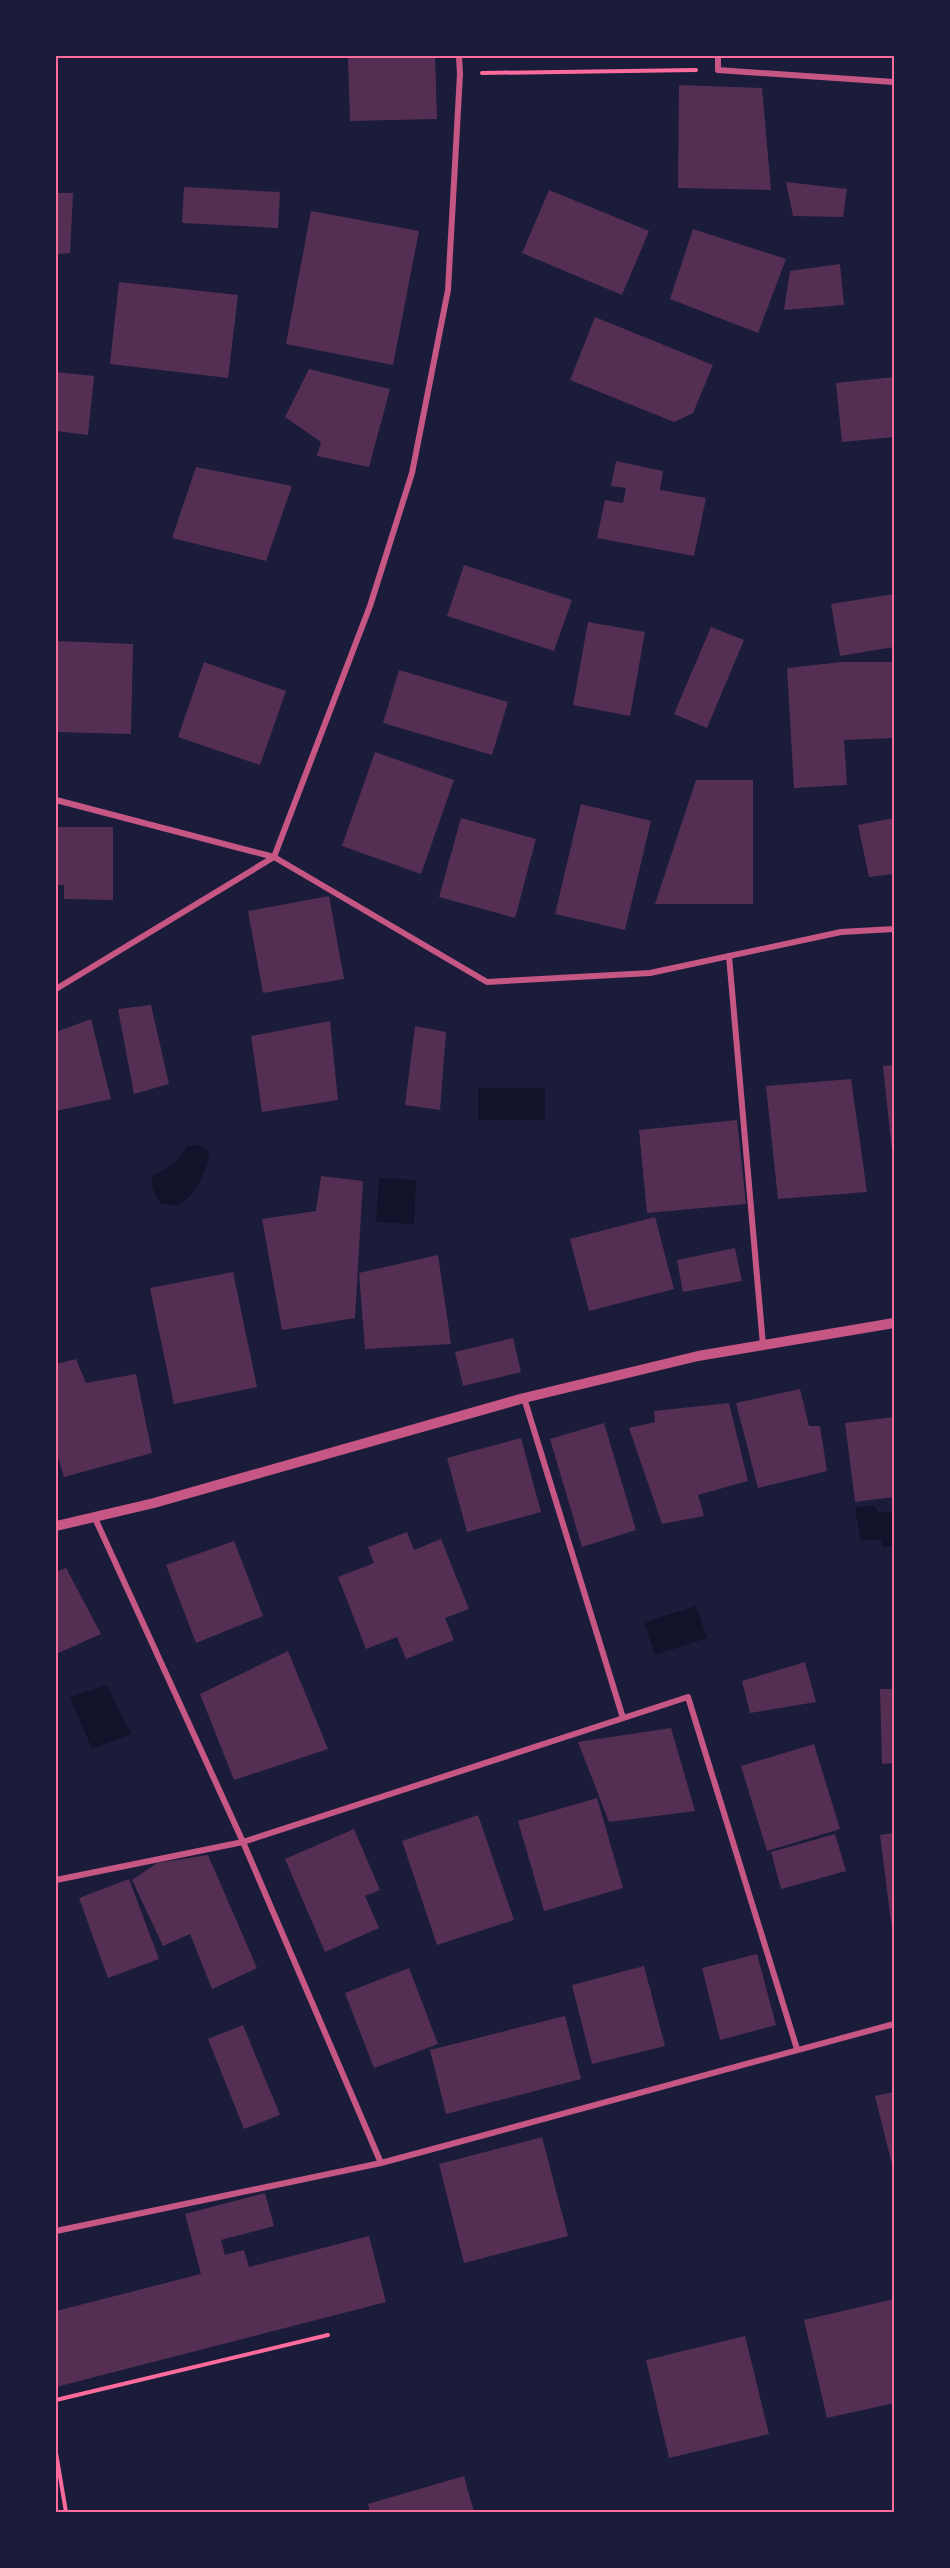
<svg xmlns="http://www.w3.org/2000/svg" width="950" height="2568" font-family="'Open Sans',sans-serif">
	<style>
		.water { fill: #12122b }
		.building { fill: #542f53 }
		.lines { fill: none; stroke-linecap: round; stroke-linejoin: round }
		.path { stroke: #ff6b9d; stroke-width: 4 }
		.minor { stroke: #c65784; stroke-width: 6 }
		.tertiary { stroke: #c65784; stroke-width: 10 }
		.neatline { fill: none; stroke: #ff6b9d; stroke-width: 2 }
	</style>
	<rect width="100%" height="100%" fill="#1b1b3a"/>
	<g class="water">
		<rect x="478" y="1088" width="67" height="32"/>
		<path d="M198,1145L209,1151C209,1168 194,1202 175,1205C171,1206 164,1203 160,1203L151,1186L153,1175C172,1166 176,1164 187,1146Z"/>
		<polygon points="379,1178 416,1180 414,1224 376,1222"/>
		<polygon points="874,1505 878,1513 894,1511 894,1546 882,1547 881,1539 861,1541 855,1508"/>
		<polygon points="696,1606 707,1638 655,1655 644,1622"/>
		<polygon points="107,1685 131,1734 92,1749 70,1697"/>
	</g>
	<g class="building">
		<polygon points="348,56 435,56 437,119 350,121"/>
		<polygon points="679,85 762,88 771,190 678,188"/>
		<polygon points="786,182 847,189 843,217 793,216"/>
		<polygon points="184,187 280,192 278,228 182,223"/>
		<polygon points="549,190 649,231 622,295 522,253"/>
		<polygon points="56,193 73,193 70,253 56,254"/>
		<polygon points="311,211 419,231 393,365 286,344"/>
		<polygon points="693,229 786,259 758,333 670,299"/>
		<polygon points="840,264 844,305 784,310 790,271"/>
		<polygon points="119,282 238,295 228,378 110,364"/>
		<polygon points="595,317 713,365 693,413 674,422 570,380"/>
		<polygon points="309,369 390,389 369,467 317,456 321,442 285,417"/>
		<polygon points="56,372 94,376 88,435 56,431"/>
		<polygon points="894,377 894,437 842,442 836,383"/>
		<polygon points="616,461 663,471 660,490 706,498 694,556 597,538 605,500 623,503 626,488 611,486"/>
		<polygon points="196,467 292,486 266,561 172,538"/>
		<polygon points="464,565 572,600 554,651 447,616"/>
		<polygon points="894,594 894,647 840,656 831,604"/>
		<polygon points="588,622 645,632 630,716 573,705"/>
		<polygon points="711,627 744,640 707,728 674,714"/>
		<polygon points="56,641 133,644 131,734 56,732"/>
		<polygon points="204,662 286,691 260,765 178,737"/>
		<polygon points="842,662 894,662 894,738 844,740 847,785 794,788 787,668"/>
		<polygon points="399,670 508,702 492,755 383,723"/>
		<polygon points="375,752 454,780 421,874 342,846"/>
		<polygon points="696,780 753,780 753,904 655,904"/>
		<polygon points="581,804 651,821 625,930 555,914"/>
		<polygon points="461,818 536,839 515,918 439,897"/>
		<polygon points="894,818 894,874 869,877 858,825"/>
		<polygon points="56,827 113,827 113,900 64,899 64,885 56,885"/>
		<polygon points="329,896 344,979 263,993 248,911"/>
		<polygon points="151,1005 169,1084 134,1094 118,1009"/>
		<polygon points="91,1019 111,1099 56,1111 56,1032"/>
		<polygon points="330,1021 338,1100 262,1112 251,1036"/>
		<polygon points="415,1026 446,1032 440,1110 405,1105"/>
		<polygon points="894,1065 894,1160 893,1160 883,1066"/>
		<polygon points="851,1079 867,1192 778,1199 766,1086"/>
		<polygon points="737,1120 746,1204 647,1213 639,1130"/>
		<polygon points="321,1176 363,1181 355,1318 282,1330 262,1219 316,1211"/>
		<polygon points="655,1217 674,1289 589,1311 570,1239"/>
		<polygon points="735,1248 742,1281 683,1292 677,1260"/>
		<polygon points="438,1255 451,1344 365,1349 359,1273"/>
		<polygon points="233,1272 257,1387 174,1404 150,1288"/>
		<polygon points="513,1338 521,1372 463,1386 455,1352"/>
		<polygon points="76,1359 86,1383 136,1374 152,1453 64,1477 56,1450 56,1364"/>
		<polygon points="800,1389 809,1426 820,1426 827,1471 758,1488 736,1403"/>
		<polygon points="729,1403 748,1481 698,1495 704,1516 662,1524 629,1428 655,1422 654,1411"/>
		<polygon points="894,1417 894,1497 855,1502 845,1423"/>
		<polygon points="604,1423 636,1530 582,1547 550,1439"/>
		<polygon points="521,1438 541,1512 467,1532 447,1458"/>
		<polygon points="407,1532 414,1550 441,1539 469,1609 445,1618 454,1640 406,1659 397,1637 366,1649 338,1577 374,1563 368,1547"/>
		<polygon points="234,1541 263,1616 196,1643 166,1565"/>
		<polygon points="66,1568 101,1634 56,1654 56,1572"/>
		<polygon points="288,1651 328,1749 234,1780 200,1694"/>
		<polygon points="805,1662 816,1702 750,1713 742,1681"/>
		<polygon points="880,1689 894,1689 894,1763 882,1764"/>
		<polygon points="671,1728 695,1811 609,1822 578,1742"/>
		<polygon points="814,1744 840,1829 767,1851 741,1766"/>
		<polygon points="597,1798 623,1888 544,1911 518,1821"/>
		<polygon points="478,1815 514,1920 437,1945 402,1841"/>
		<polygon points="354,1829 380,1890 365,1896 379,1928 325,1952 285,1859"/>
		<polygon points="894,1833 894,1937 893,1937 880,1835"/>
		<polygon points="835,1834 846,1871 781,1889 771,1852"/>
		<polygon points="208,1855 257,1968 212,1989 190,1934 163,1946 132,1880 157,1863"/>
		<polygon points="129,1879 159,1959 108,1978 79,1898"/>
		<polygon points="757,1954 776,2025 720,2040 702,1968"/>
		<polygon points="644,1966 665,2046 592,2064 572,1985"/>
		<polygon points="409,1968 438,2044 374,2068 345,1993"/>
		<polygon points="565,2016 581,2079 446,2114 430,2050"/>
		<polygon points="243,2025 280,2115 244,2129 208,2039"/>
		<polygon points="894,2092 894,2173 875,2096"/>
		<polygon points="542,2137 568,2236 464,2263 439,2164"/>
		<polygon points="265,2193 274,2226 221,2240 225,2255 244,2250 249,2267 369,2236 386,2302 56,2387 56,2311 201,2274 185,2214"/>
		<polygon points="894,2299 894,2403 827,2418 804,2320"/>
		<polygon points="745,2336 769,2434 669,2458 646,2360"/>
		<polygon points="464,2476 474,2512 370,2512 368,2504"/>
	</g>
	<g class="lines">
		<g class="path">
			<polyline points="482,73 696,70"/>
			<polyline points="56,2400 328,2335"/>
			<polyline points="56,2453 66,2512"/>
		</g>
		<g class="minor">
			<polyline points="718,56 718,70 894,82"/>
			<polyline points="56,800 274,857 487,982 650,973 841,932 894,929"/>
			<polyline points="274,857 370,606 412,473 448,290 460,74 459,56"/>
			<polyline points="729,956 763,1345"/>
			<polyline points="56,989 274,857"/>
			<polyline points="524,1398 623,1718"/>
			<polyline points="94,1516 243,1842 381,2163"/>
			<polyline points="56,1880 243,1842 688,1697 797,2049"/>
			<polyline points="56,2231 381,2163 894,2024"/>
		</g>
		<polyline class="tertiary" points="56,1526 154,1503 524,1398 698,1356 894,1323"/>
	</g>
	<rect width="950" height="2568" fill="none" stroke="#1b1b3a" stroke-width="114"/>
	<rect x="57" y="57" width="836" height="2454" class="neatline"/>
</svg>
